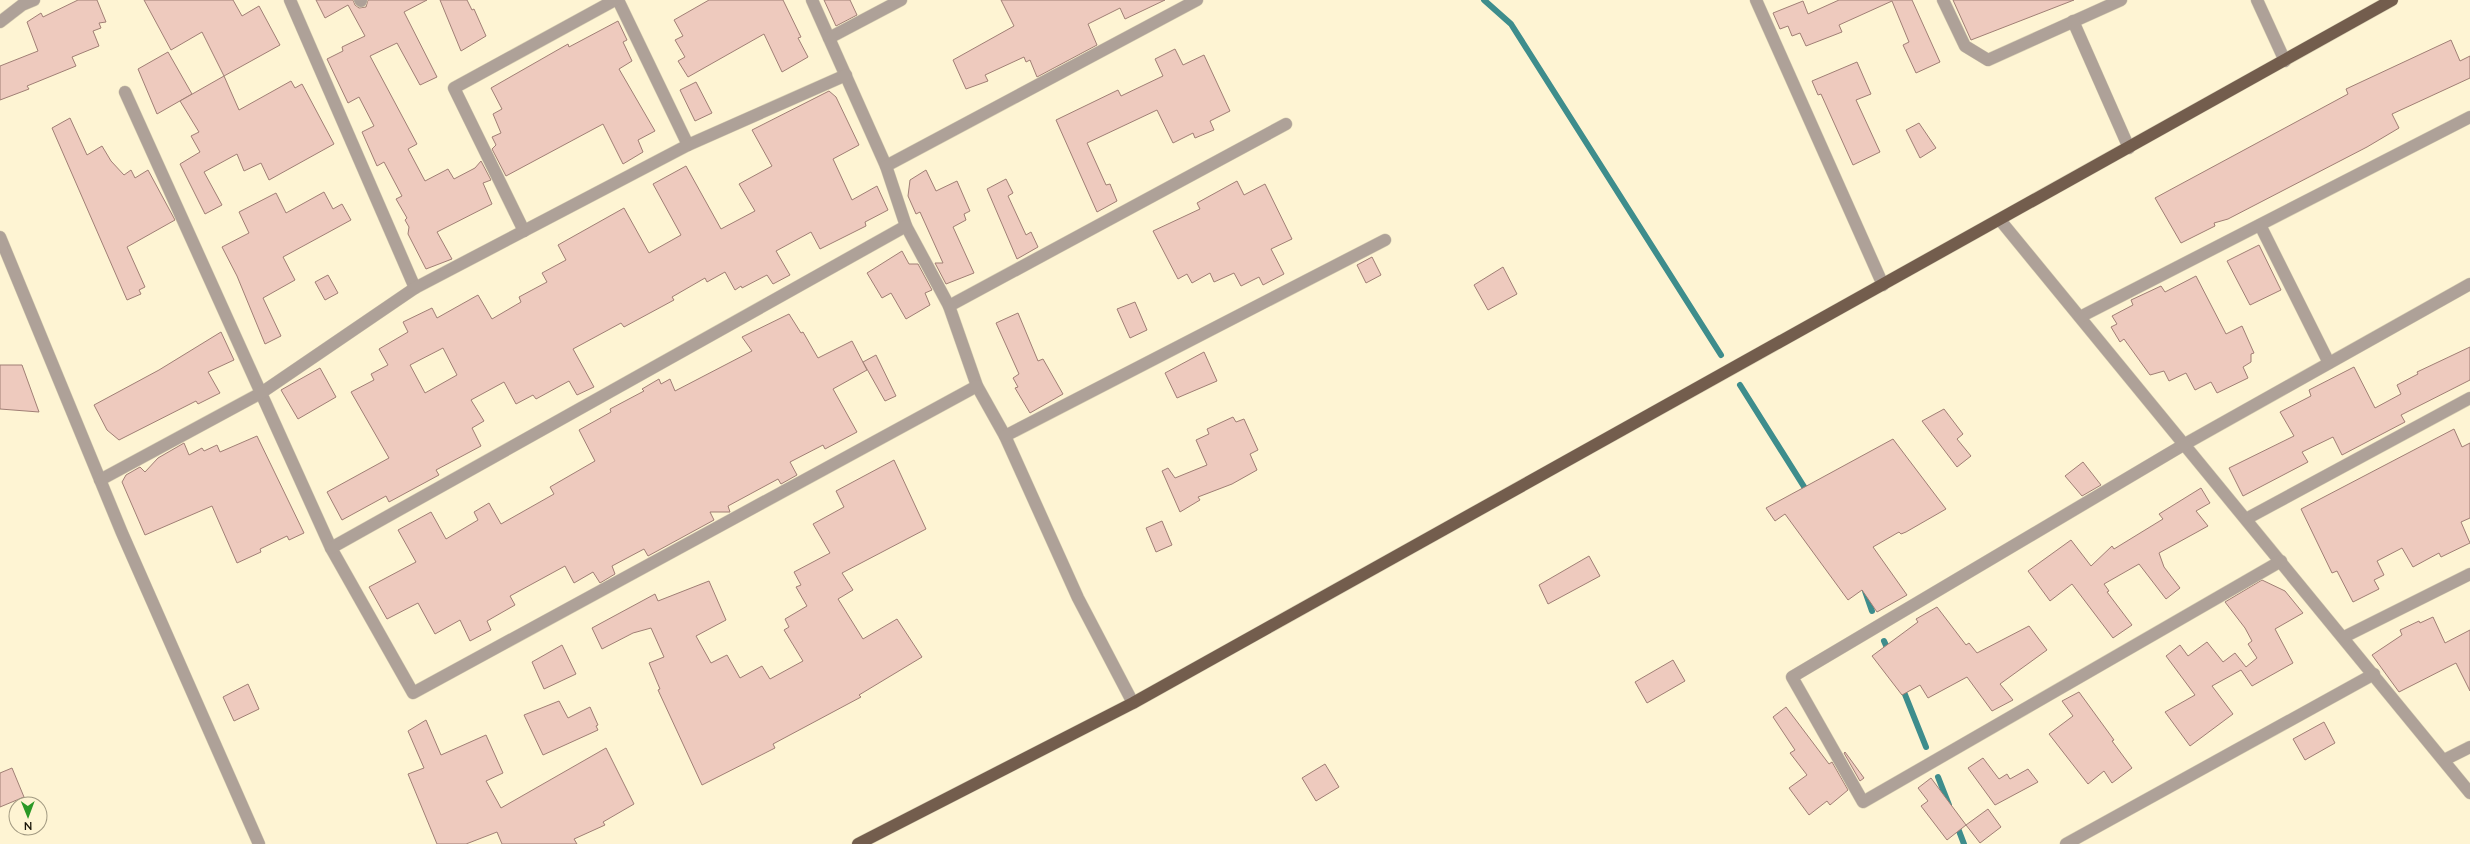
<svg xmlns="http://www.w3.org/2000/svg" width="2470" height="844" font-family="Lato,sans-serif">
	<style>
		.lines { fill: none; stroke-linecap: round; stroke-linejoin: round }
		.stream { stroke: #3e8d8c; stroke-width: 6 }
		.building { fill: #eecabe; stroke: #a07f75; fill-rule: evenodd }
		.minor-casing { stroke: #d9d0b3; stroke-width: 13 }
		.major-casing { stroke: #d9d0b3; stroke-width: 13 }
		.minor { stroke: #aea198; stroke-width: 12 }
		.major { stroke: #735d4d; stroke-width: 12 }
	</style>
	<rect width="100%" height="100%" fill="#fef4d3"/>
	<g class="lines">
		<g class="stream">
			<polyline points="1484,0 1511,24 1721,355"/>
			<polyline points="1740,385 1808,493"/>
			<polyline points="1865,591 1872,611"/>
			<polyline points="1884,641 1889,652"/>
			<polyline points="1902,687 1926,747"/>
			<polyline points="1938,777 1949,805"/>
			<polyline points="1956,823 1964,844"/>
		</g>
	</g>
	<g class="building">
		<polygon points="78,0 97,0 106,22 99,23 101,28 93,31 99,46 72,57 76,66 27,86 29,89 0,100 0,66 38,51 27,22 41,13 43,17"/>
		<polygon points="144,0 233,0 242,16 259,6 280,45 224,76 202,32 171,50"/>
		<polygon points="316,0 353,0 355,5 359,8 366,7 368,0 427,0 404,12 437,77 420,85 397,43 370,56 417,144 408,149 425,181 448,169 454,179 475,168 481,161 491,180 483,183 492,204 437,232 452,259 426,269 408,234 409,227 405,220 407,218 396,199 402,196 384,162 377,166 362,132 374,126 359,97 348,103 327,59 343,51 342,47 365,36 348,5 325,18"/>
		<polygon points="440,0 467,0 472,10 474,9 486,36 461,51"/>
		<polygon points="709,0 783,0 801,37 798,38 808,57 782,72 764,34 688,77 678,61 685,57 675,40 683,36 674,20"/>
		<polygon points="824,0 850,0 857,15 836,26"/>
		<polygon points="1001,0 1165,0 1125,19 1120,8 1088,24 1097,45 1037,77 1030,60 1026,62 1024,57 985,75 988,81 966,89 953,60 1014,26"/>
		<polygon points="1839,0 1912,0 1940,62 1916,73 1903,45 1909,42 1892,1 1839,25 1842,32 1806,46 1800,33 1792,36 1788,26 1780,29 1773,13 1803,1 1808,14"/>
		<polygon points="1953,0 2074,0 1971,40"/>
		<polygon points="618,21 627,40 623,42 632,61 619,69 655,131 638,140 643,152 623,164 603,124 506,176 492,149 496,145 492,137 501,133 493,114 502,109 491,88 568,44 569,47"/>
		<polygon points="2451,40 2460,61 2470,56 2470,78 2392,114 2399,128 2367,147 2228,219 2214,223 2215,226 2181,243 2155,198 2348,94 2346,89"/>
		<polygon points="1175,49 1183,65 1204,55 1230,111 1210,121 1214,130 1195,138 1193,133 1173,143 1157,110 1087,143 1106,185 1110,184 1117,201 1097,212 1056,120 1118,90 1121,96 1163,76 1155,59"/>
		<polygon points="168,52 192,94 157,114 138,69"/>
		<polygon points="1857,62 1871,94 1856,100 1880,152 1853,165 1821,94 1818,95 1812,81"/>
		<polygon points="224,76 239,110 291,81 295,88 302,84 334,144 269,180 261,163 244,171 237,154 204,172 222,205 205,214 180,164 200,152 191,136 199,132 180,101"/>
		<polygon points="696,82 712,113 695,121 680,90"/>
		<path d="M829,91L836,97L859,145L833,159L852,200L877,186L888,210L865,222L866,226L820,249L811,232L776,251L790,275L773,284L767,275L742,288L741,286L735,290L725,272L707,282L705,278L672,297L674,300L624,327L621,323L573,349L594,387L577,395L569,381L536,399L533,395L516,404L504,382L471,400L484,421L472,428L481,446L436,470L439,475L389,502L386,496L342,520L327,492L389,458L351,392L374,380L371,374L388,365L379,349L408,332L403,322L432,308L437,318L478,295L492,319L521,302L519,297L547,282L542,273L566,260L558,245L624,208L649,253L681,235L653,184L686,166L721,229L755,211L739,184L772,166L752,130ZM443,348L457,375L425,393L410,365Z"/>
		<polygon points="70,118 87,155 102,146 111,161 124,175 131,170 135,178 148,170 175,220 127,247 145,287 139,290 141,294 127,300 52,128"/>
		<polygon points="1919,123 1936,148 1920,158 1906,130"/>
		<polygon points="926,170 936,191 957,181 970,211 964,214 966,220 953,227 974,273 946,284 935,263 943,263 920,212 916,214 908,196 910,180"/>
		<polygon points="1006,179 1013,193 1008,196 1026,235 1031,232 1038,247 1017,259 987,189"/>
		<polygon points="1237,181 1244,195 1265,184 1292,239 1271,249 1284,274 1263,285 1259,277 1241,286 1234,273 1214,282 1210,273 1192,283 1187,274 1178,279 1153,231 1200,209 1197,203"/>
		<polygon points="324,192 333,209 342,204 351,220 283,257 295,280 263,298 281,336 265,344 237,276 222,247 249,233 239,212 276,193 286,213"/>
		<polygon points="2259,245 2281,290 2250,305 2227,261"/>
		<polygon points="902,251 909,264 918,264 932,290 925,293 930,305 906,319 891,293 882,298 867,273"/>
		<polygon points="1372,257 1381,275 1366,283 1357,265"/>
		<polygon points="1503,267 1517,294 1488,310 1474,285"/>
		<polygon points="328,275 338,293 325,300 315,282"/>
		<polygon points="2196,276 2226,334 2242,326 2254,353 2251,354 2251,362 2243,367 2248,378 2217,393 2211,382 2195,390 2186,373 2169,381 2164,371 2150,375 2124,339 2120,342 2111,327 2117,324 2112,316 2133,305 2131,300 2161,286 2165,292"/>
		<polygon points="1135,302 1147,330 1130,338 1117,309"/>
		<polygon points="1018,313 1038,361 1043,359 1063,394 1030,413 1015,388 1018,387 1013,378 1019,374 996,323"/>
		<polygon points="789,314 801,333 803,332 818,358 852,341 867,370 833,389 857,432 825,449 823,445 790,462 797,475 781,484 778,479 728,506 730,512 710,512 714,520 648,556 644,549 612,566 615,574 600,583 593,572 574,583 565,566 510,596 515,605 487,621 491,630 470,641 460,620 435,634 418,603 387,619 369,587 416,562 398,530 431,512 446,539 478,520 474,512 489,503 501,524 554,494 550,487 595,461 579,430 611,412 610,409 644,391 642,389 659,379 661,384 670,379 675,391 752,351 742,337"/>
		<polygon points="221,332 234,360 208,372 220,393 198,404 196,401 119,440 107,430 94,405 159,370"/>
		<polygon points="2470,347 2470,380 2401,415 2405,422 2342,455 2333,437 2302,452 2308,462 2243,496 2229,468 2294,436 2280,412 2311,396 2309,390 2354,367 2375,408 2401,394 2397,385 2418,374 2417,372"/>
		<polygon points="1204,352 1217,381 1177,398 1165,373"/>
		<polygon points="876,355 896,396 885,401 863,362"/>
		<polygon points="0,365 22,365 39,412 0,409"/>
		<polygon points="320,368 336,397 298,419 281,390"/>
		<polygon points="1944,409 1963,434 1957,439 1971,456 1957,467 1922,421"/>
		<polygon points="1233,417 1236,422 1244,419 1258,450 1250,454 1257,470 1232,484 1198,497 1200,500 1180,512 1162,471 1168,468 1175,478 1207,465 1196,440 1209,434 1207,429"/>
		<polygon points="2454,429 2462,447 2470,443 2470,518 2461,522 2470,543 2441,557 2439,553 2413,567 2402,548 2377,561 2384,575 2374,580 2379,589 2353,602 2337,571 2332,573 2301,509"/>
		<polygon points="257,436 304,533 289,540 287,536 260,549 261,552 237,563 212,506 145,535 122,482 126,475 140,467 145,472 158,458 184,443 189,455 202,448 204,451 217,445 220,452"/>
		<polygon points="1893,439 1946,509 1906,532 1901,534 1899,532 1873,547 1907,595 1877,612 1862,590 1848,600 1785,514 1775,521 1766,508"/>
		<polygon points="894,460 926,529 842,573 853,590 838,599 863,639 897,619 922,657 859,695 861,697 773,744 775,748 702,785 658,690 660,689 649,663 664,657 651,628 633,633 602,649 592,628 655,594 658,601 709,581 726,620 696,636 711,663 727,655 740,678 762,666 770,679 803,661 784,630 789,627 785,619 807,606 796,587 801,585 794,572 830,553 813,524 844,507 836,491"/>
		<polygon points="2083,462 2101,485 2082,496 2065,476"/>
		<polygon points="2201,488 2210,503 2196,511 2208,526 2159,553 2164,567 2180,588 2166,599 2139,564 2104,584 2109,591 2107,592 2132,625 2113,638 2072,584 2050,601 2028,571 2071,540 2091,566 2112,546 2114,549 2163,519 2159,514"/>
		<polygon points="1162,521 1172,545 1156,552 1146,528"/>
		<polygon points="1589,556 1600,576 1548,604 1539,585"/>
		<polygon points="2262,580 2285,591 2303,613 2275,629 2293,663 2252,686 2241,670 2212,686 2233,714 2190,746 2165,712 2195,695 2166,656 2180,645 2188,656 2207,642 2223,662 2235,653 2246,667 2257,658 2248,644 2252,641 2245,628 2225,602"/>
		<polygon points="1937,607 1966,645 1969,643 1977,653 2029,626 2047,650 2000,684 2013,700 1992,711 1967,677 1928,698 1920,685 1902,695 1872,656 1918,622 1916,619"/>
		<polygon points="2433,617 2445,643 2470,630 2470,691 2456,663 2399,692 2372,655 2402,635 2400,630 2419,621 2420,623"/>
		<polygon points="562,645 576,674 544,689 532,662"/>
		<polygon points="1673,660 1685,681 1647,703 1635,682"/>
		<polygon points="248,684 259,709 234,721 223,697"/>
		<polygon points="2079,692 2114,740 2112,741 2132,768 2112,783 2104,771 2088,784 2049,734 2073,716 2062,701"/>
		<polygon points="559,701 568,718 590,707 598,725 596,726 598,730 543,755 524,715"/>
		<polygon points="1786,707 1829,764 1832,762 1848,790 1830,805 1827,801 1809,815 1789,788 1807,775 1790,753 1795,750 1773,717"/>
		<polygon points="426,720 441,755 486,735 503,773 486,781 501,808 606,748 634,804 603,822 605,825 574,839 577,844 502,844 497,832 466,844 437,844 408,774 424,768 408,731"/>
		<polygon points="2324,722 2335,743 2305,760 2293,739"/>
		<polygon points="1845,752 1864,778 1860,781 1844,753"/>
		<polygon points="1983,758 1999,779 2007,774 2010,779 2028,769 2038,782 1995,805 1968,768"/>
		<polygon points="1325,764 1339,787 1316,801 1302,778"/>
		<polygon points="12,768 24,797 0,807 0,773"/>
		<polygon points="1931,778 1966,825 1947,840 1921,806 1928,801 1918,788"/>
		<polygon points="1988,809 2001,827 1980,843 1966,825"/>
	</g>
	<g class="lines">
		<g class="minor-casing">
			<g id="minor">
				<polyline points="290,0 415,288"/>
				<polyline points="360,0 361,1"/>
				<polyline points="618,0 688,145"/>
				<polyline points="812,0 886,166 906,226 949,306 977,386 1005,436 1078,598 1133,703"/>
				<polyline points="1756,0 1883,285"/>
				<polyline points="1943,0 1965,46 1988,60 2121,0"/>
				<polyline points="2257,0 2285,61"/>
				<polyline points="2073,21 2129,148"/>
				<polyline points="0,22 22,5 34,0"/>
				<polyline points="829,38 901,0"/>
				<polyline points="125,92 331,548 413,693 977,386"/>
				<polyline points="886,166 1197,0"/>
				<polyline points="2000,220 2470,793"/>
				<polyline points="2260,225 2329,363"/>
				<polyline points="524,231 454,88 615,0"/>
				<polyline points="0,237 122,533 259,844"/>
				<polyline points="949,306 1286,124"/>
				<polyline points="2080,317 2470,117"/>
				<polyline points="1005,436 1385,240"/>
				<polyline points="100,480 261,393 415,288 688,145 846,75"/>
				<polyline points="2246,519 2470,398"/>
				<polyline points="331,548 906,226"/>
				<polyline points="2281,561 1863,802 1792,677 2185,444 2470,284"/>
				<polyline points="2344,637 2470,574"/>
				<polyline points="2444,760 2470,747"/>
				<polyline points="2066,844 2374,674"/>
			</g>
		</g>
		<g class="major-casing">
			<polyline id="major" points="858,844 1133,703 2392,0"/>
		</g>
		<use href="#minor" class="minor"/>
		<use href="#major" class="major"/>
	</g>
	<g transform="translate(28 816) rotate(179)"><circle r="19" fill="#fef4d3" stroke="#a29a82"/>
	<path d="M0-3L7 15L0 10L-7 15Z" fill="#2b9926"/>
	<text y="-6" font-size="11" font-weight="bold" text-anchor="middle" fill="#181408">N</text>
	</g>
</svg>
